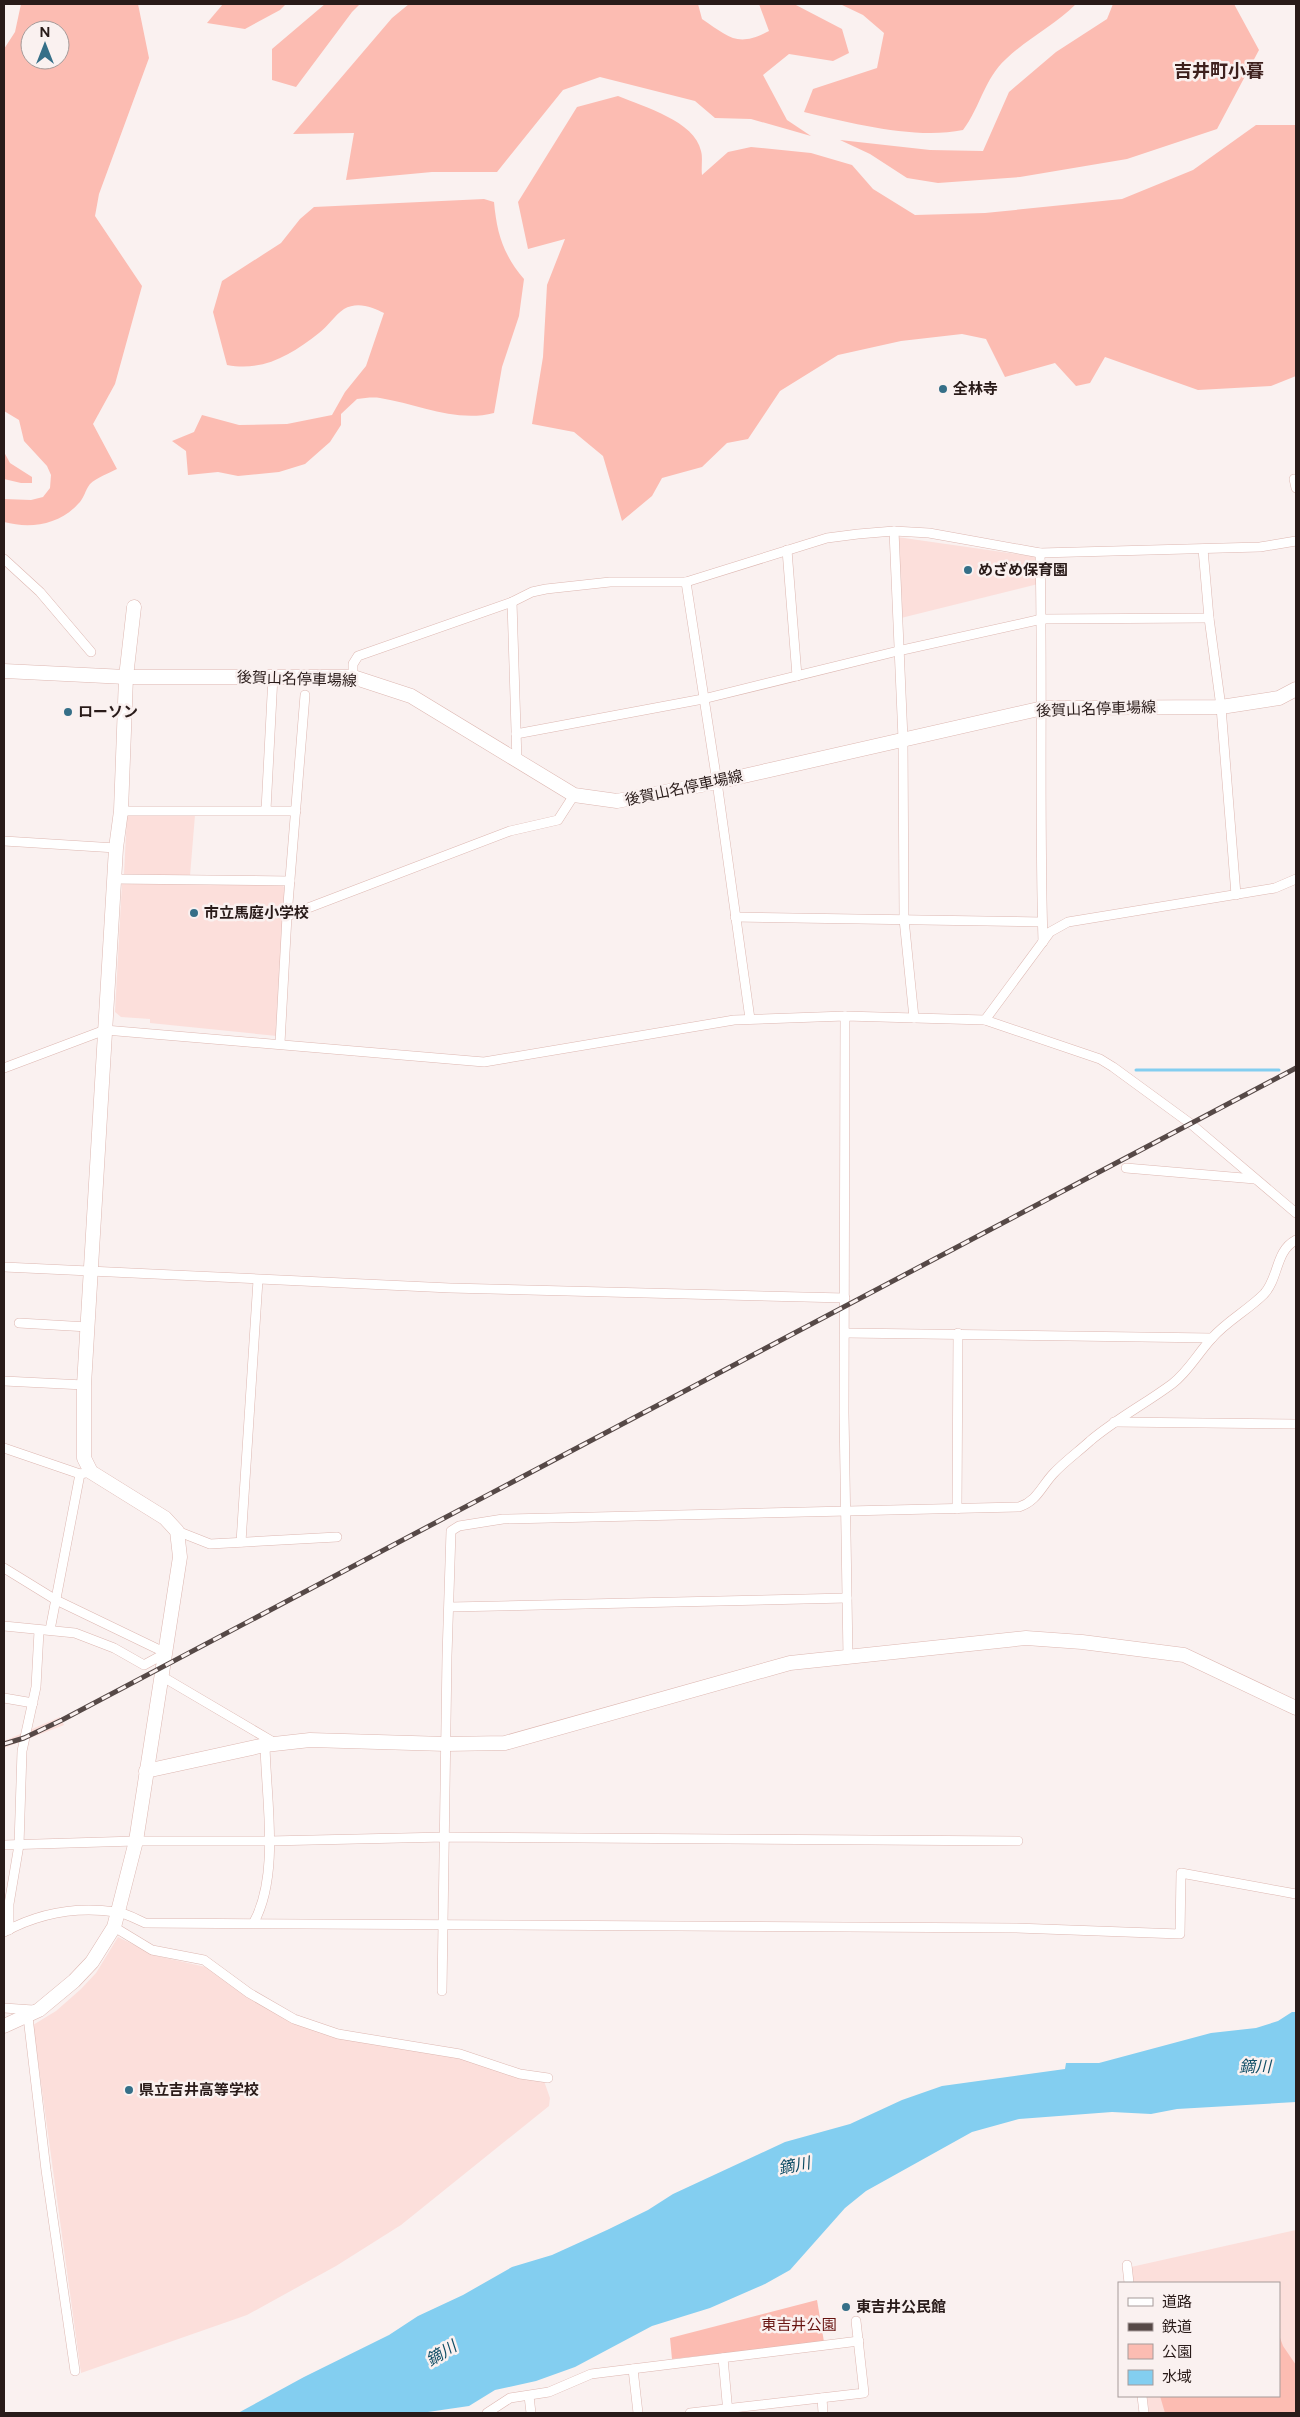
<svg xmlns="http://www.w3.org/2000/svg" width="1300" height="2417" font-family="Figtree,'Noto Sans JP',sans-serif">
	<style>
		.built { fill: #fcdfdb }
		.green { fill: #fcbcb2; fill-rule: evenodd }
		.water { fill: #83cef0 }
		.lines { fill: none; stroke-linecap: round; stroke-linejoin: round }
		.stream { stroke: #83cef0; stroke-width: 3 }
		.street-casing { stroke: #ddb7b1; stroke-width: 10 }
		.secondary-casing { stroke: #ddb7b1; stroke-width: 15 }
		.street { stroke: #fff; stroke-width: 9 }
		.secondary { stroke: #fff; stroke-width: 14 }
		.rail-casing { stroke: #564947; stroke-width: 5 }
		.rail { stroke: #faf1f0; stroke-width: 3; stroke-dasharray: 9; stroke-linecap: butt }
		.poi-dot { fill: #356f88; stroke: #faf1f0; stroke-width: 2 }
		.labels { text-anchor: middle; stroke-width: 5; stroke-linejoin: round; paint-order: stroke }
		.poi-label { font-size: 15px; font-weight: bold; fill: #291b19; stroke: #faf1f0; text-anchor: start }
		.street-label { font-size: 15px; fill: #291b19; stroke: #faf1f0 }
		.park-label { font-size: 15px; fill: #67130f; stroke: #faf1f0 }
		.water-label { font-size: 16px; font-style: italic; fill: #0f4d65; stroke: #faf1f0 }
		.quarter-label { font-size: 18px; font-weight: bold; fill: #3e211e; stroke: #faf1f0 }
	</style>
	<rect width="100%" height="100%" fill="#faf1f0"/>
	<g class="built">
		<polygon points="897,537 1038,557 1038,584 901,618"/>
		<polygon points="127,815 195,815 190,876 124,874"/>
		<polygon points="122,883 282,884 285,889 277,1036 150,1023 150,1019 121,1017 115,1012"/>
		<polygon points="60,1717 64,1725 4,1748 4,1741"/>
		<polygon points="118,1937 157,1956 206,1967 247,1996 292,2022 460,2056 544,2081 550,2098 549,2106 401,2225 336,2266 247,2315 81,2373 33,2025 56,2011 81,1989 96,1973"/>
		<polygon points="1296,2230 1296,2413 1149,2413 1147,2396 1279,2396 1279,2283 1133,2283 1131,2267"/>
	</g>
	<g class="green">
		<path d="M21,4H138L149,58L99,194L95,216L142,286L115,384L93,424L117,469C109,473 96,478 90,484C85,490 84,499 78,504C59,525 30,529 4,522V499L31,500L43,497L50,488L51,475L47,466L24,441L19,420L4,411V49L15,32ZM30,30H60V60H30Z"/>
		<polygon points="223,4 286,4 280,10 245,29 207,23"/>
		<polygon points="325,4 360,4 352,12 296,87 272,80 272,49"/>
		<path d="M409,4H698L702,19C729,37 737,48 769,31L759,4H794L842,29L849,53L833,61L789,54L763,75L787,120L811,136L751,119L715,118L695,101L600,77L563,90L497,172H432L346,180L354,133L293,134L392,18Z"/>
		<path d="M840,4H1076C1055,25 1028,38 1006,59C984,79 981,106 963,130C916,140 851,123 804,112L813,89L877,68L884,33L863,15Z"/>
		<polygon points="1113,4 1234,4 1259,50 1217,129 1127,159 1020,177 938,183 907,178 870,154 840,140 930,150 983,151 1009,92 1056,52 1107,19"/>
		<path d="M618,96C644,107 695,121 701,151C703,158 701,167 702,175L728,152L751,147L811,153L852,165L873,189L915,215L985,213L1122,199L1193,170L1256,125H1296V376L1271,386L1198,390L1105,357L1090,383L1076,386L1055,363L1005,377L986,339L962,334L901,341L838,355L780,391L748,439L727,443L702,467L662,478L652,496L622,521L603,456L574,432L532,424L543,357L547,285L565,239L528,249L518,202L577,107Z"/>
		<path d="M484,199L494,202C497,234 503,254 524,279L519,316L502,367L494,413C456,423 418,404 380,398C373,397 365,398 357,399L341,414V425L330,442L305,464L279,472L238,476L218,472L188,475L186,451L172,441L194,432L202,415L239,425L287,424L332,415L345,392L366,366L384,313C373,307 357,301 344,309C335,315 328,326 319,333C291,355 263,372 227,365L213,312L222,281L281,243L300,219L314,207Z"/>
		<polygon points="4,452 10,463 32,477 32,483 21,483 4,479"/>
		<polygon points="817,2300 824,2342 672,2359 670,2338"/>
		<polygon points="1279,2335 1283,2346 1296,2365 1296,2413 1165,2413 1160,2396 1279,2396"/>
	</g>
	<polygon class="water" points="1292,2012 1296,2012 1296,2102 1177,2109 1151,2114 1112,2112 1019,2119 972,2132 866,2191 845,2208 790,2270 765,2284 710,2308 652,2326 575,2367 536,2381 495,2390 469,2406 421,2413 238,2413 304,2377 389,2335 418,2316 463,2295 512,2267 552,2255 607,2230 648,2210 673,2194 785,2142 850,2124 902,2100 942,2086 1065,2069 1066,2063 1099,2063 1211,2033 1256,2028 1278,2021"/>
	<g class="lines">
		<polyline class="stream" points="1136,1070 1279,1070"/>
		<g class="street-casing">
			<g id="street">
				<polyline points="1296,479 1294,479 1296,488"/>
				<polyline points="894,531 903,739 904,919 914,1018"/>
				<polyline points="1203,549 1209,618 1221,707 1236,895"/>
				<polyline points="787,550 797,676"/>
				<path d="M1040,553C1043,683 1039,813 1043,942"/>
				<polyline points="4,559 40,592 91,652"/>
				<polyline points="686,582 717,782 750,1019"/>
				<polyline points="512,602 517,762"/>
				<polyline points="353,677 353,664 358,656 512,602 532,592 546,589 610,582 686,582 827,538 858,534 894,531 929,533 1040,553 1260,547 1296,541"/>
				<polyline points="516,734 703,699 898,651 1042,619 1209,618"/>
				<polyline points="266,810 273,676"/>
				<polyline points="121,811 296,811"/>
				<polyline points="4,841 116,848"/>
				<polyline points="114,879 290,881"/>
				<polyline points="287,916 510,831 558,820 574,795"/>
				<polyline points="735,917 1042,922"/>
				<polyline points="845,1016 844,1413 848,1657"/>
				<polyline points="985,1020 1050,932 1068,922 1275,888 1296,879"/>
				<polyline points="280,1043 287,916 305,695"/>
				<polyline points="4,1068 105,1030 484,1062 734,1020 845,1016 985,1020 1100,1059 1113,1067 1191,1124 1296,1213"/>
				<polyline points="1126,1168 1255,1179"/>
				<polyline points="4,1267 450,1288 845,1298"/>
				<polyline points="19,1323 88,1327"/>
				<polyline points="846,1333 1212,1338"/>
				<polyline points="4,1381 84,1385"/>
				<polyline points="1114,1422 1296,1424"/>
				<polyline points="4,1448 80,1474"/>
				<polyline points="957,1509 958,1333"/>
				<polyline points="177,1531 210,1544 337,1537"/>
				<polyline points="241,1542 258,1280"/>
				<polyline points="4,1568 56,1600 166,1653"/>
				<polyline points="450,1607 847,1598"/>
				<polyline points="4,1626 75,1633 114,1648 144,1665 166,1653"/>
				<polyline points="50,1630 80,1474 91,1472"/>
				<polyline points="163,1677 275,1743"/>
				<polyline points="4,1698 33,1703"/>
				<polyline points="4,1845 136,1841 269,1841 445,1837 1018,1841"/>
				<path d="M254,1922C280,1874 266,1799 265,1745"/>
				<polyline points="114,1927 152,1950 204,1960 249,1993 294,2019 338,2034 460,2054 520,2074 548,2078"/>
				<polyline points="9,1930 9,1904 19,1845 22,1751 36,1687 39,1631"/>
				<path d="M4,1932C39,1913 76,1906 116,1912C126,1913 136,1919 145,1923L1015,1928L1180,1934L1181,1873L1296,1894"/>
				<path d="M442,1991L447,1656L451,1531L459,1526L503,1519L1019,1507C1037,1501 1041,1487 1053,1474C1064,1462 1078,1452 1090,1441C1116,1419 1145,1404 1172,1384C1188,1372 1198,1353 1212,1338C1227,1321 1248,1310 1264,1294C1279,1278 1275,1251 1296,1240"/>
				<polyline points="4,2008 33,2010"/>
				<polyline points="28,2017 46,2170 75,2371"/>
				<polyline points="1127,2265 1129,2283"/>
				<polyline points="723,2358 728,2413"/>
				<polyline points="633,2369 638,2413"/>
				<polyline points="529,2396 531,2413"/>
				<polyline points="1142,2396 1144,2413"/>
				<polyline points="822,2398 823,2413"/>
				<polyline points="487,2413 510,2398 549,2392 591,2374 859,2341"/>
				<polyline points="690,2413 864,2393 856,2321"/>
			</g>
		</g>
		<g class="secondary-casing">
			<g id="secondary">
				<polyline points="4,671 126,677 353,677 411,696 574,795 617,801 717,782 1043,708 1221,707 1279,698 1296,689"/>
				<polyline points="146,1771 265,1745 310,1740 446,1744 505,1743 790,1663 1026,1638 1082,1642 1184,1655 1296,1708"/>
				<polyline points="4,2026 39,2010 74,1981 92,1962 114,1927 136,1841 180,1557 177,1531 165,1518 91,1472 84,1458 84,1385 116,848 121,811 126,677 134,607"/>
			</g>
		</g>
		<use href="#street" class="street"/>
		<use href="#secondary" class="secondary"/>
		<g class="rail-casing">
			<polyline id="rail" points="4,1744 24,1738 62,1720 1296,1068"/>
		</g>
		<use href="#rail" class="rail"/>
	</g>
	<g class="poi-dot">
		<circle cx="943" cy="389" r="5"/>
		<circle cx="968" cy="570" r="5"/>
		<circle cx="68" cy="712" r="5"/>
		<circle cx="194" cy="913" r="5"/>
		<circle cx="129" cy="2090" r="5"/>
		<circle cx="846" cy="2307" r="5"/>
	</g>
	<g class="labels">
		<g class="poi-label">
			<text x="953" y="394">全林寺</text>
			<text x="978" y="575">めざめ保育園</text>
			<text x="78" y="717">ローソン</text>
			<text x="204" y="918">市立馬庭小学校</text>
			<text x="139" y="2095">県立吉井高等学校</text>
			<text x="856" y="2312">東吉井公民館</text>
		</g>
		<g class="street-label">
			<text transform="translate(297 679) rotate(2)" y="5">後賀山名停車場線</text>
			<text transform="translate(1096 709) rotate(-2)" y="5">後賀山名停車場線</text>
			<text transform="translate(684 788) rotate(-12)" y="5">後賀山名停車場線</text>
		</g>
		<g class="park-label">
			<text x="799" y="2330">東吉井公園</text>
		</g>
		<g class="water-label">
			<text x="1255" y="2072">鏑川</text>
			<text transform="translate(794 2165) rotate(-11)" y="6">鏑川</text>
			<text transform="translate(441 2353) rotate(-32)" y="6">鏑川</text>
		</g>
		<g class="quarter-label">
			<text x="1219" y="77">吉井町小暮</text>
		</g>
	</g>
	<rect width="1300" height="2417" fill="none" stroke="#291b19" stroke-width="10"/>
	<rect x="1118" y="2282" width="162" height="115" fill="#faf1f0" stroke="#a69b9a"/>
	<rect x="1128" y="2298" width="25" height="8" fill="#ffffff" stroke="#a69b9a"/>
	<text x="1162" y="2307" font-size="15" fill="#291b19">道路</text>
	<rect x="1128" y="2323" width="25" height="8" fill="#564947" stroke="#a69b9a"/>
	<text x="1162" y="2332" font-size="15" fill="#291b19">鉄道</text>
	<rect x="1128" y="2344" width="25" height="15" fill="#fcbcb2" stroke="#a69b9a"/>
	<text x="1162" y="2357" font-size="15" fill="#291b19">公園</text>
	<rect x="1128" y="2370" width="25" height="15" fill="#83cef0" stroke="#a69b9a"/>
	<text x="1162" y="2382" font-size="15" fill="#291b19">水域</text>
	<g transform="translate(45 45)"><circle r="24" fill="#faf1f0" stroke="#a69b9a"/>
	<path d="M0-4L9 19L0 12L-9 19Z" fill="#356f88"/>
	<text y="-8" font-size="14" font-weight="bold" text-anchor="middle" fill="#291b19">N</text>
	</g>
</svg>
